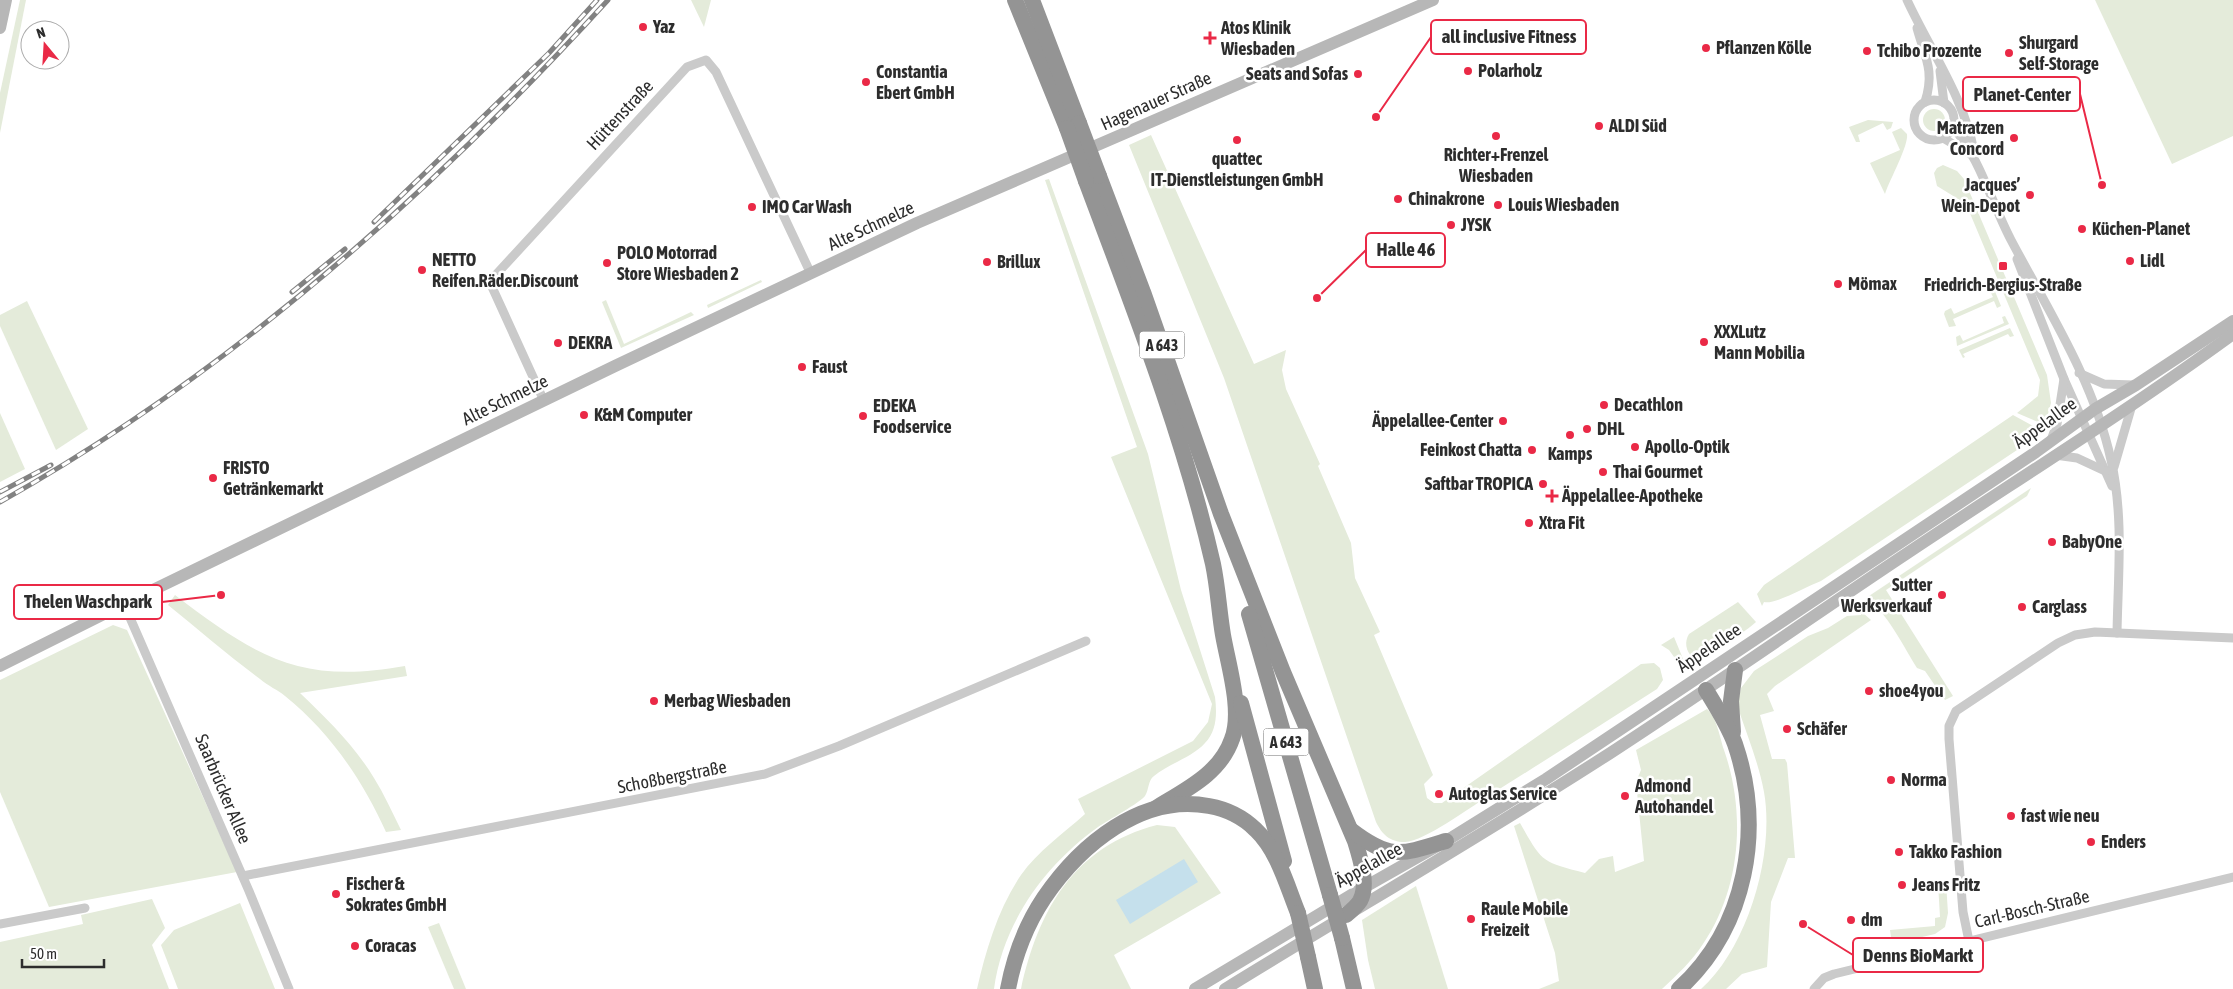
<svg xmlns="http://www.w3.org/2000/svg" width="2233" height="989" font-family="'Asap Condensed',sans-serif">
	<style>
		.green { fill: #e4ebda }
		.water { fill: #c5e0ec }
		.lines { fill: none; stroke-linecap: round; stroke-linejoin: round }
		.street { stroke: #cacaca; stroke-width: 9 }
		.secondary { stroke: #b7b7b7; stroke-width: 12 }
		.highway { stroke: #949494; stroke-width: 16 }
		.rail-casing { stroke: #828282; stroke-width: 5 }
		.rail { stroke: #fff; stroke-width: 3; stroke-dasharray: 9; stroke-linecap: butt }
		.highway-bridge { stroke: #949494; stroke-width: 16 }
		.poi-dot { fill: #ea2946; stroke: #fff; stroke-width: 2 }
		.labels { text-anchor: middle; stroke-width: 5; stroke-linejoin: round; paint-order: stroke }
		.shield { fill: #fff; stroke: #6c6c6c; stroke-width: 1 }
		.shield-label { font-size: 16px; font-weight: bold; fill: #2d2d2d }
		.poi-label { font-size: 18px; font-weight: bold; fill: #2d2d2d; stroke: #fff; text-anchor: start }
		.street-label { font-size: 18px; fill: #2d2d2d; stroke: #fff }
		.leader { fill: none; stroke: #ea2946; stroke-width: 2 }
		.callout-dot { fill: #ea2946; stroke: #fff; stroke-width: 2 }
		.callout { fill: #fff; stroke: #ea2946; stroke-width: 2 }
		.callout-label { font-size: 19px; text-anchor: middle; font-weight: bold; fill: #2d2d2d }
	</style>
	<rect width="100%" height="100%" fill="#fff"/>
	<g class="green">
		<polygon points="20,0 26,0 0,133 0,93"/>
		<polygon points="691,0 711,0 704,27"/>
		<polygon points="2095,0 2233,0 2233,136 2172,164"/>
		<circle cx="1934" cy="120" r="11"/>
		<polygon points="1868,120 1893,122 1891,128 1887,130 1883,123 1858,135 1860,142 1856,142 1849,127"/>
		<path d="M1901,128L1907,134C1909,145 1890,179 1885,194L1870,163L1900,150L1892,132Z"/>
		<path d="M1151,135L1254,364L1286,350L1282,370L1286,389L1320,464L1318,466L1351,543L1355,578L1380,632L1374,635L1433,775L1424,784L1427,798L1434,803H1442L1641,664L1654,663L1660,668L1663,680L1657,689C1601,725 1544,761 1487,797C1469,808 1425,841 1405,842C1389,842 1382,834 1376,822L1224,378L1129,145Z"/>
		<polygon points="1943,165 1957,171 1964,179 2047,375 2051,403 2045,425 2017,413 2038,396 2040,380 1969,211 1963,202 1937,186 1934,173 1937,168"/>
		<path d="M1049,179L1148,454L1181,590L1215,697C1217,713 1217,731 1205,743C1193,757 1168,764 1154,776C1148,780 1149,790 1145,796C1141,802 1107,821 1098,827C1044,866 1003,923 994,989H977C986,950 998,909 1021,875C1037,852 1064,833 1085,814L1078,799L1193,741L1208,722L1212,704L1111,457L1137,447L1045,180Z"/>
		<polygon points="761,280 762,282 708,308 707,305"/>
		<polygon points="1994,289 2001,306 1997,308 1994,301 1953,319 1956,326 1949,327 1944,314 1945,311 1951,308 1954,314 1993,297 1990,291"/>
		<polygon points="606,300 624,344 691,312 694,315 621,348 602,302"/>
		<polygon points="27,301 88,429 56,450 0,326 0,315"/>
		<polygon points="2005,316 2009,324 1957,346 1956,337 1960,335 1963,341 2004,323 2002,317"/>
		<polygon points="2010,328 2014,336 2010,337 2008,334 1963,354 1965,357 1963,358 1959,350"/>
		<polygon points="0,413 25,469 0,482"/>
		<path d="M2013,415L2042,431L2032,440L1821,581C1807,586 1775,605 1764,602L1762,606L1757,594L1764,585Z"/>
		<path d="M2031,488L2027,496L1886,590L1953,696L1945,700L1925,671L1917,668C1906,651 1884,607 1867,600L1869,596Z"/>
		<path d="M175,595C255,656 300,685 405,666L407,676L300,693C327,719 354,745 374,778C384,794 392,812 401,830L386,832C363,781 330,732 285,696C278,690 268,686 260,679C229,656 199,630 168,605Z"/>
		<path d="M1738,602L1756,622C1746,631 1704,661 1692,657C1686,651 1684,642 1689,634Z"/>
		<path d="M1862,612L1871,620L1775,686L1767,694L1774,711L1760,715L1772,759H1785L1787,763L1795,858H1788L1771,902L1767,967L1742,974L1726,989H1701C1748,947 1775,853 1764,792C1759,765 1748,737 1739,711L1738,701L1741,688L1754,671L1808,636L1828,628L1847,616L1861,615Z"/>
		<polygon points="113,625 127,630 237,872 49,907 0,792 0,680"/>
		<polygon points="1674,637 1686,666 1682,668 1669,650 1661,645"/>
		<path d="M1707,709C1717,718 1720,738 1724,750C1746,813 1741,888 1703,944C1692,961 1677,975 1662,989H1539L1559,981L1555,953L1514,826L1520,823C1542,862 1541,862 1585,873L1599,859L1613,856L1615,872L1644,861L1636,782L1641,770L1636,750Z"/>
		<path d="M1157,825L1175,827L1221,893L1114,955L1131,989H1021C1038,911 1074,846 1157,825Z"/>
		<polygon points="1938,883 1946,883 1948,913 1945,927 1935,934 1892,944 1890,930 1935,926 1935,918 1940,917"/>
		<polygon points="1416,886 1448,989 1375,989 1368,960 1362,920"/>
		<polygon points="152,899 165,928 152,945 169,989 0,989 0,942 83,924 81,915"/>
		<polygon points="240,903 275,989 178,989 161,945 174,930"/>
		<polygon points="439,923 466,989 454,989 428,927"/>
	</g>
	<polygon class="water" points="1184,859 1198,882 1130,924 1116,900"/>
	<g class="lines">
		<g class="street">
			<path d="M1907,0C1929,48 1965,99 1974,152"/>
			<path d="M1917,28C1925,57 1935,71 1925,102"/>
			<polyline points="1940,71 1944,103"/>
			<circle cx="1934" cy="120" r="20"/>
			<path d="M1953,127C1981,160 1991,202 2011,240C2048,310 2094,381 2111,460C2124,516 2118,576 2117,633"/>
			<polyline points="1943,138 1970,154"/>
			<polyline points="2017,259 2064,379 2112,486"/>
			<polyline points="2079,373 2104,384 2133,385"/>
			<polyline points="544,401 492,287 492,279 687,67 706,60 716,72 811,274"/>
			<polyline points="2051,440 2057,424 2064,379"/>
			<polyline points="2055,455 2077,458 2105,471"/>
			<polyline points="2114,467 2132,405"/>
			<polyline points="124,604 249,891 289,989"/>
			<polyline points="243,876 765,774 839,746 1086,641"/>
			<polyline points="0,924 85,908"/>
			<polyline points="1969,941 1963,912 1949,739 1949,726 1956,711 2058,643 2075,635 2095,632 2233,638"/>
			<polyline points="1814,989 1824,978 1834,974 2233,877"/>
		</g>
		<g class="secondary">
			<polyline points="0,28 6,0"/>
			<polyline points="0,666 124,604 615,366 917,223 1433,0"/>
			<polyline points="1195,989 1363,888 1446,841 1546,779 2036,452 2095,409 2136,385 2233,321"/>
			<path d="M1225,989C1350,912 1478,838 1601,759C1706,691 1808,619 1912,550C2020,478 2129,410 2233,334"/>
		</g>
		<g class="highway">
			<polyline points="1015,0 1067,128"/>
			<polyline points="1032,0 1079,123"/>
			<path d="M1099,176L1143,292L1221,514L1283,672L1355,841C1360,857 1369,885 1360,901C1357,906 1351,911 1346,915"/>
			<path d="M1086,181C1133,307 1183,433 1213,564C1218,588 1219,611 1223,635C1228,664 1243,711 1232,739C1220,774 1185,790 1156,808"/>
			<polyline points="1249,614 1330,895"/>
			<polyline points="1241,703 1284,861"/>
			<polyline points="1733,732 1731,701 1735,670"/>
			<path d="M1351,830C1390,860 1401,855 1446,841"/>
			<polyline points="1342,938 1354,989"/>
			<polyline points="1308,957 1315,989"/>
			<path d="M1008,989C1014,957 1026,925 1044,898C1080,845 1142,793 1209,806C1226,809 1243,817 1256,830C1278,851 1287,886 1298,913"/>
			<path d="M1679,989C1747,927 1764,829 1735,744C1728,725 1717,708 1706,690"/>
		</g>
		<g class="rail-casing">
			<g id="rail">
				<polyline points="374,222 549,53 597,0"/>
				<polyline points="292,292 345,249"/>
				<polyline points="0,492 51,465"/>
				<path d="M0,502C229,374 432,193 608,0"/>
			</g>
		</g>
		<use href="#rail" class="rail"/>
		<g class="highway-bridge">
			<polyline points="1079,123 1099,176"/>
			<polyline points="1067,128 1086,181"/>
			<polyline points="1330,895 1342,938"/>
			<polyline points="1298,913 1308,957"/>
		</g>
	</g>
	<g class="poi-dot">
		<circle cx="643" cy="27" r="5"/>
		<path d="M1207.5 30.5h5v5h5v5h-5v5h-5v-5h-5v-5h5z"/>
		<circle cx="1706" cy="48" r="5"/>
		<circle cx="1867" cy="51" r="5"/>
		<circle cx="2009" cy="53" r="5"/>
		<circle cx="1468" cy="71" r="5"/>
		<circle cx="1358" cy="74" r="5"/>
		<circle cx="866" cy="82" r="5"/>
		<circle cx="1599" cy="126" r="5"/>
		<circle cx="1496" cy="136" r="5"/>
		<circle cx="2014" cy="138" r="5"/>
		<circle cx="1237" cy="140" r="5"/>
		<circle cx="2030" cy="195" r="5"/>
		<circle cx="1398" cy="199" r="5"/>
		<circle cx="1498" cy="205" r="5"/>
		<circle cx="752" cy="207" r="5"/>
		<circle cx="1451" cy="225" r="5"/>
		<circle cx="2082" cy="229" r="5"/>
		<circle cx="2130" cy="261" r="5"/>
		<circle cx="987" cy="262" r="5"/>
		<circle cx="607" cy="263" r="5"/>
		<rect x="1998" y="261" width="10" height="10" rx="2.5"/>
		<circle cx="422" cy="270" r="5"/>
		<circle cx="1838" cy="284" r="5"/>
		<circle cx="1704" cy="342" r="5"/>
		<circle cx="558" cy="343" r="5"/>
		<circle cx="802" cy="367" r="5"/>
		<circle cx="1604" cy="405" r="5"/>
		<circle cx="584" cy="415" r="5"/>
		<circle cx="863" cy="416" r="5"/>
		<circle cx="1503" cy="421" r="5"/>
		<circle cx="1587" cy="429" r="5"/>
		<circle cx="1570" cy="435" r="5"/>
		<circle cx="1635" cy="447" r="5"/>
		<circle cx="1532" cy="450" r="5"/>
		<circle cx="1603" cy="472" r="5"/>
		<circle cx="213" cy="478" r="5"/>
		<circle cx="1543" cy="484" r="5"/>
		<path d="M1549.5 488.5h5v5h5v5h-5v5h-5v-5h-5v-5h5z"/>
		<circle cx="1529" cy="523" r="5"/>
		<circle cx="2052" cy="542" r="5"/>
		<circle cx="1942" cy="595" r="5"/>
		<circle cx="2022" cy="607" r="5"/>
		<circle cx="1869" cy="691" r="5"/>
		<circle cx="654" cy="701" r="5"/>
		<circle cx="1787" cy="729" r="5"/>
		<circle cx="1891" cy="780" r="5"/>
		<circle cx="1439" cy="794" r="5"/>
		<circle cx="1625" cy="796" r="5"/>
		<circle cx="2011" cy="816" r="5"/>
		<circle cx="2091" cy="842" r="5"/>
		<circle cx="1899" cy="852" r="5"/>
		<circle cx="1902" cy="885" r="5"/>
		<circle cx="336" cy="894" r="5"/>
		<circle cx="1471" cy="919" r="5"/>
		<circle cx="1851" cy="920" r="5"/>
		<circle cx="355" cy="946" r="5"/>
	</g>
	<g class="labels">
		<g class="shield">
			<rect x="1139.5" y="331.5" width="45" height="27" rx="4"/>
			<rect x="1263.5" y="728.5" width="45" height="27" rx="4"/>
		</g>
		<g class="shield-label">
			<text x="1162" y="351">A 643</text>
			<text x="1286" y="748">A 643</text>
		</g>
		<g class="poi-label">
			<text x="653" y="33">Yaz</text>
			<text x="1221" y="34">Atos Klinik<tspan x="1221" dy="21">Wiesbaden</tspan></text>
			<text x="2019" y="49">Shurgard<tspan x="2019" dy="21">Self-Storage</tspan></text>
			<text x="1716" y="54">Pflanzen Kölle</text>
			<text x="1877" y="57">Tchibo Prozente</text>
			<text x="1478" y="77">Polarholz</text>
			<text x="876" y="78">Constantia<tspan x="876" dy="21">Ebert GmbH</tspan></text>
			<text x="1348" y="80" text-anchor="end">Seats and Sofas</text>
			<text x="1609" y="132">ALDI Süd</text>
			<text x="2004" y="134" text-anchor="end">Matratzen<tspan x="2004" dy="21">Concord</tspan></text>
			<text x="1496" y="161" text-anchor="middle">Richter+Frenzel<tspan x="1496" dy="21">Wiesbaden</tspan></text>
			<text x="1237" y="165" text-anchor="middle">quattec<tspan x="1237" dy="21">IT-Dienstleistungen GmbH</tspan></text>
			<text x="2020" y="191" text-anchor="end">Jacques’<tspan x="2020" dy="21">Wein-Depot</tspan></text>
			<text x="1408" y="205">Chinakrone</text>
			<text x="1508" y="211">Louis Wiesbaden</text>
			<text x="762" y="213">IMO Car Wash</text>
			<text x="1461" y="231">JYSK</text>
			<text x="2092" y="235">Küchen-Planet</text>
			<text x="617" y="259">POLO Motorrad<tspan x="617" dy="21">Store Wiesbaden 2</tspan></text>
			<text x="432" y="266">NETTO<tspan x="432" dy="21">Reifen.Räder.Discount</tspan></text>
			<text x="2140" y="267">Lidl</text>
			<text x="997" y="268">Brillux</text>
			<text x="1848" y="290">Mömax</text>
			<text x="2003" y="291" text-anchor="middle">Friedrich-Bergius-Straße</text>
			<text x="1714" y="338">XXXLutz<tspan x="1714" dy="21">Mann Mobilia</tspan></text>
			<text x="568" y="349">DEKRA</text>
			<text x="812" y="373">Faust</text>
			<text x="1614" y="411">Decathlon</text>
			<text x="873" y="412">EDEKA<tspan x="873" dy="21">Foodservice</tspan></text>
			<text x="594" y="421">K&amp;M Computer</text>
			<text x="1493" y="427" text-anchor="end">Äppelallee-Center</text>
			<text x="1597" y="435">DHL</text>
			<text x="1645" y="453">Apollo-Optik</text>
			<text x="1522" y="456" text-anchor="end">Feinkost Chatta</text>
			<text x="1570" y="460" text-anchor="middle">Kamps</text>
			<text x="223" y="474">FRISTO<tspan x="223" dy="21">Getränkemarkt</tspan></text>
			<text x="1613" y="478">Thai Gourmet</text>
			<text x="1533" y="490" text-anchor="end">Saftbar TROPICA</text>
			<text x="1562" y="502">Äppelallee-Apotheke</text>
			<text x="1539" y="529">Xtra Fit</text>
			<text x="2062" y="548">BabyOne</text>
			<text x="1932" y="591" text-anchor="end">Sutter<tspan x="1932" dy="21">Werksverkauf</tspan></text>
			<text x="2032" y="613">Carglass</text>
			<text x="1879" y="697">shoe4you</text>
			<text x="664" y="707">Merbag Wiesbaden</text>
			<text x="1797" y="735">Schäfer</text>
			<text x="1901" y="786">Norma</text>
			<text x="1635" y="792">Admond<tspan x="1635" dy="21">Autohandel</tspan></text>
			<text x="1449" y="800">Autoglas Service</text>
			<text x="2021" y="822">fast wie neu</text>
			<text x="2101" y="848">Enders</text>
			<text x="1909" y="858">Takko Fashion</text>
			<text x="346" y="890">Fischer &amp;<tspan x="346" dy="21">Sokrates GmbH</tspan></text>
			<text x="1912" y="891">Jeans Fritz</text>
			<text x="1481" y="915">Raule Mobile<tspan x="1481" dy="21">Freizeit</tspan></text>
			<text x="1861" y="926">dm</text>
			<text x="365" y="952">Coracas</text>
		</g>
		<g class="street-label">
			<text transform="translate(1156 101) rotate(-24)" y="6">Hagenauer Straße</text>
			<text transform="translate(620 115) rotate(-47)" y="6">Hüttenstraße</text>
			<text transform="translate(871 226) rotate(-25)" y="6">Alte Schmelze</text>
			<text transform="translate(505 400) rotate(-26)" y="6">Alte Schmelze</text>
			<text transform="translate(2045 423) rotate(-36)" y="6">Äppelallee</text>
			<text transform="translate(1709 648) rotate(-34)" y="6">Äppelallee</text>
			<text transform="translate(672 777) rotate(-11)" y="6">Schoßbergstraße</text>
			<text transform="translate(223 789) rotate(67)" y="6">Saarbrücker Allee</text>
			<text transform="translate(1369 865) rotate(-29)" y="6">Äppelallee</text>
			<text transform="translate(2032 909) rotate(-13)" y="6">Carl-Bosch-Straße</text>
		</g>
	</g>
	<path class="leader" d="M1376 117L1431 37M2102 185L2080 94M1317 298L1366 250M221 595L162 602M1803 924L1853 955"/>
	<g class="callout-dot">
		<circle cx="1376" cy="117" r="5"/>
		<circle cx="2102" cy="185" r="5"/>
		<circle cx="1317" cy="298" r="5"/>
		<circle cx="221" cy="595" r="5"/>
		<circle cx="1803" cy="924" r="5"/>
	</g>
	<g class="callout">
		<rect x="1431" y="20" width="155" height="34" rx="5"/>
		<rect x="1963" y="77" width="117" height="34" rx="5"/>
		<rect x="1366" y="233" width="79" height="34" rx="5"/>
		<rect x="14" y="585" width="148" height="34" rx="5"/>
		<rect x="1853" y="938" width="130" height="34" rx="5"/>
	</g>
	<g class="callout-label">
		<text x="1509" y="43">all inclusive Fitness</text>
		<text x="2022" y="101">Planet-Center</text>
		<text x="1406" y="256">Halle 46</text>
		<text x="88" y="608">Thelen Waschpark</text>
		<text x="1918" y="962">Denns BioMarkt</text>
	</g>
	<g transform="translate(45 45) rotate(342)"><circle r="24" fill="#ffffff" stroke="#ababab"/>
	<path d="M0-4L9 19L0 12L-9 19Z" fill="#ea2946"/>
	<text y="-8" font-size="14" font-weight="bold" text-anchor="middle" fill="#2d2d2d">N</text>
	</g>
	<path d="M22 959v8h82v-8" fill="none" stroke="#2d2d2d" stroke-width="2.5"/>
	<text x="30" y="959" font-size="15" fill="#2d2d2d" stroke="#ffffff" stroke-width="4" paint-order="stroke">50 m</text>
</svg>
